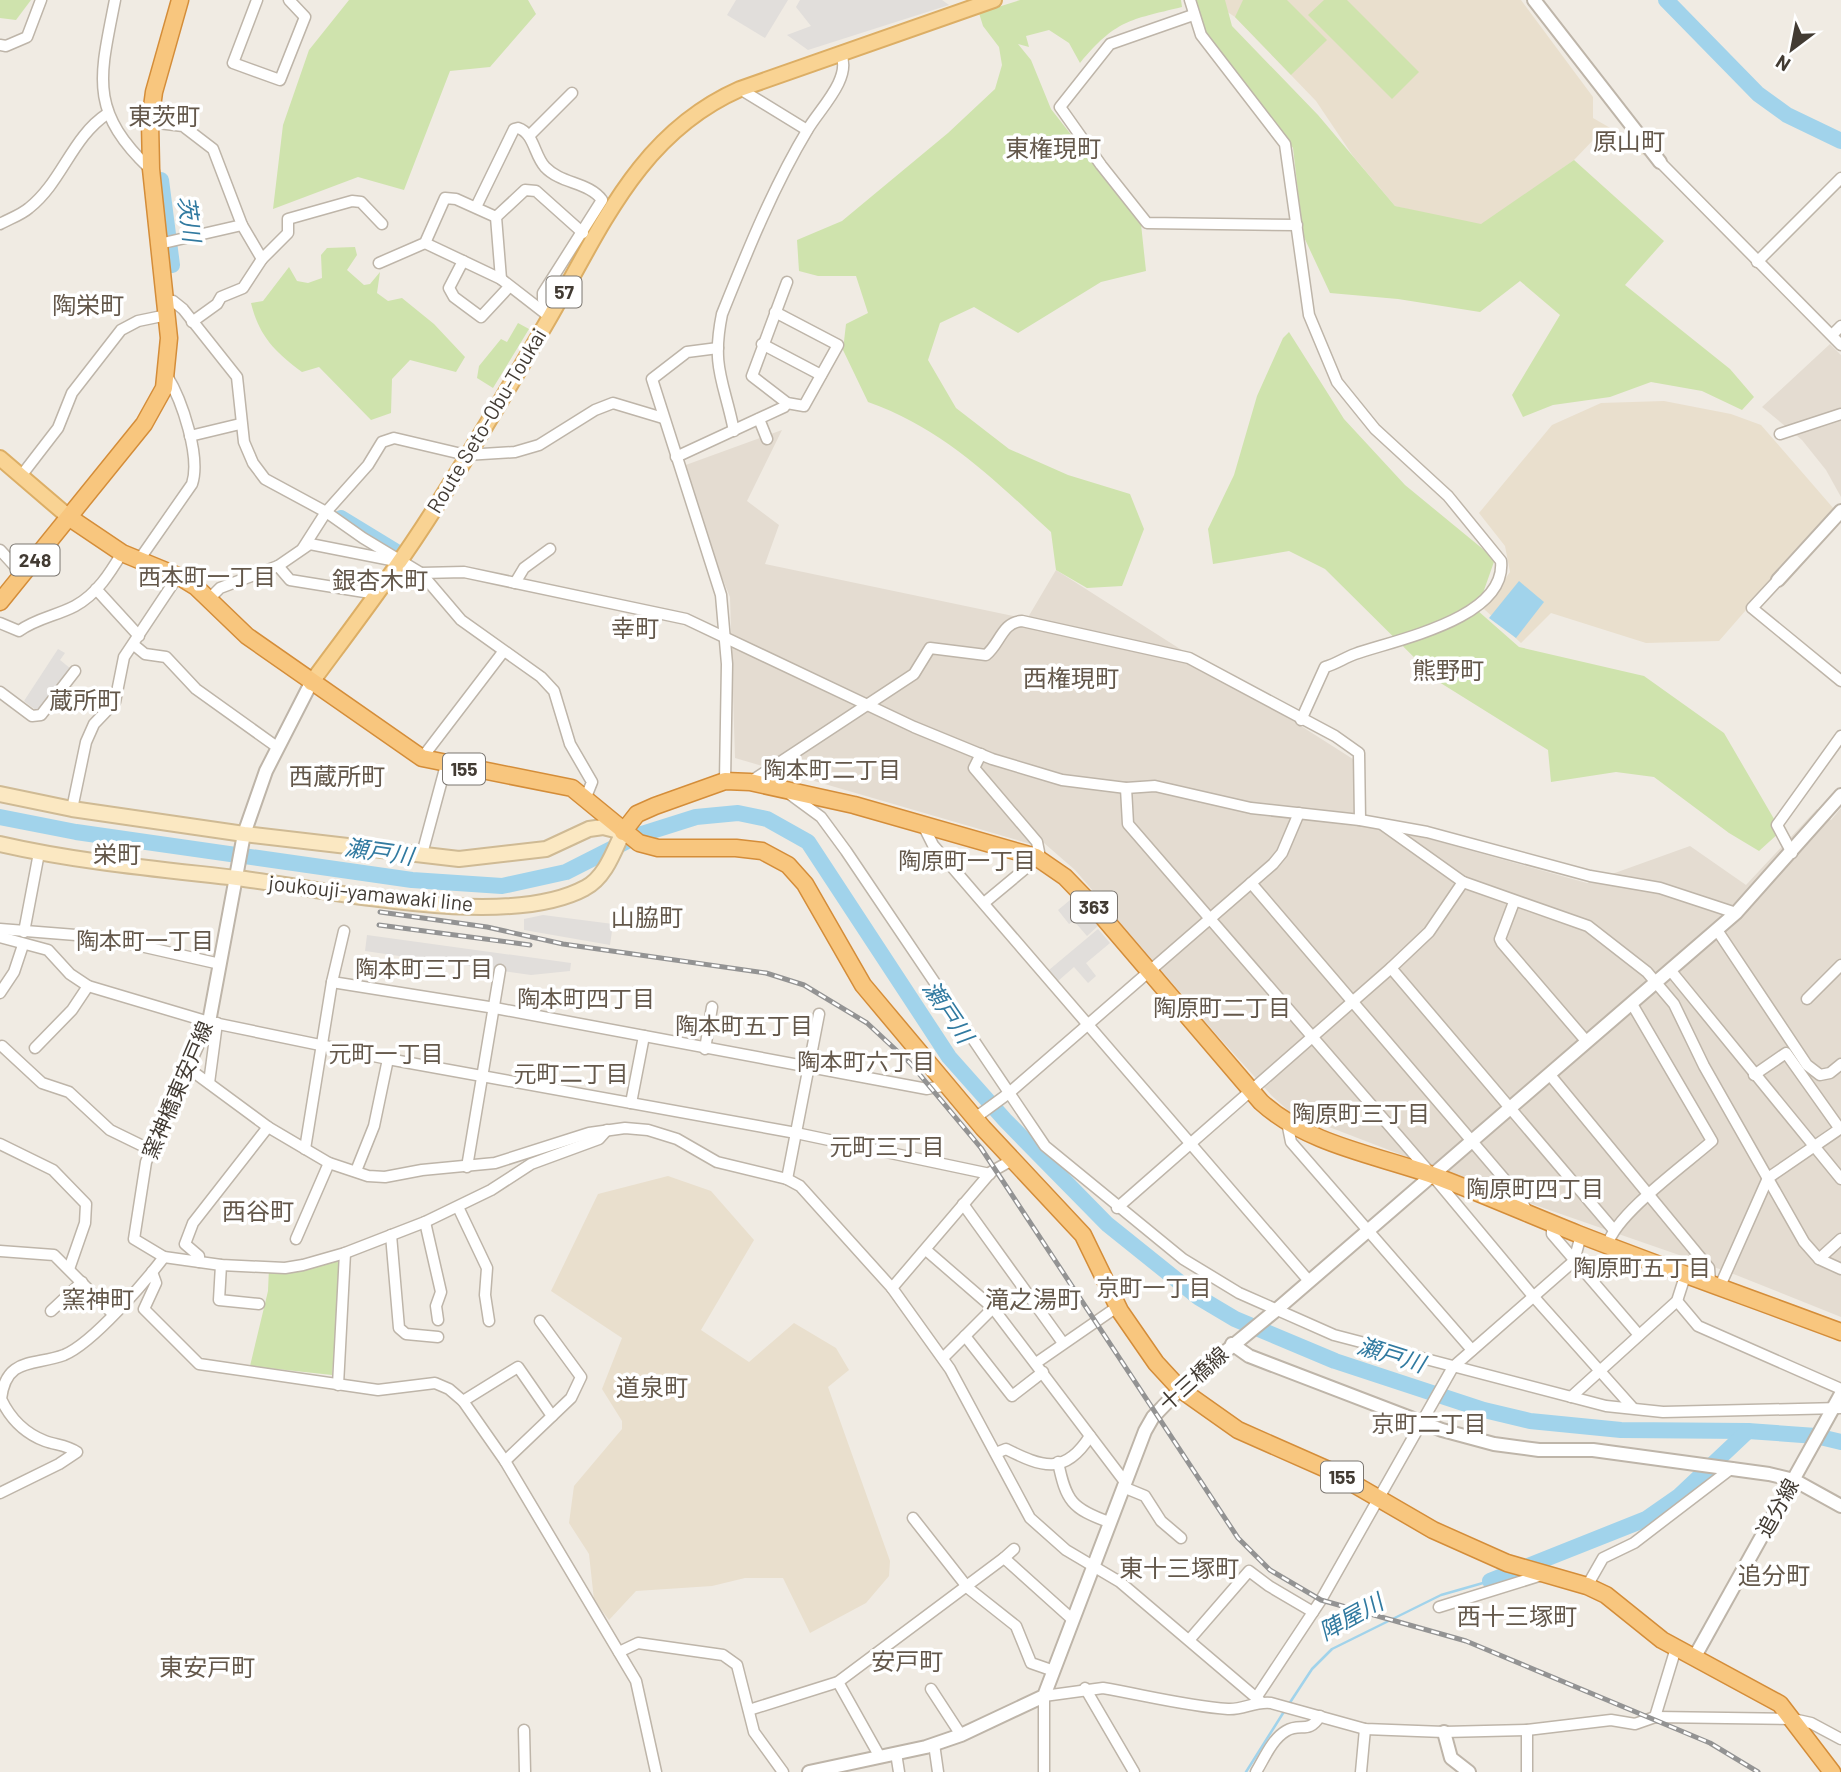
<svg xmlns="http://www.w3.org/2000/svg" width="1841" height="1772" font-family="Barlow,'Noto Sans JP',sans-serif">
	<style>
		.residential { fill: #e4dcd1 }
		.education { fill: #e9dfcd }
		.green { fill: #cfe3ad }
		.parking { fill: #e1dedb }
		.water { fill: #a1d3eb }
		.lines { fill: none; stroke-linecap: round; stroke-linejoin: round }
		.stream { stroke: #a1d3eb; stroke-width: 2.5 }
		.river { stroke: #a1d3eb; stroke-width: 16 }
		.minor-casing { stroke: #beb5a9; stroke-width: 13 }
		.tertiary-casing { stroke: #beb5a9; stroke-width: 16 }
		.secondary-casing { stroke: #cfba94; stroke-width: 18 }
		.primary-casing { stroke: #dcae65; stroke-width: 18 }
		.trunk-casing { stroke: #d48d39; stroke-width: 19 }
		.minor { stroke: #fff; stroke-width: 10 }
		.tertiary { stroke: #fff; stroke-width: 12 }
		.secondary { stroke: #fbe8c2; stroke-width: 14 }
		.primary { stroke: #f9d393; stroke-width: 14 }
		.trunk { stroke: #f8c67e; stroke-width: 16 }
		.rail-casing { stroke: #939393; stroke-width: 5 }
		.rail { stroke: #fff; stroke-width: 2.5; stroke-dasharray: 8; stroke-linecap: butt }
		.labels { text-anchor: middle; stroke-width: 7; stroke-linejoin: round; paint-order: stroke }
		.shield { fill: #fff; stroke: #7b7670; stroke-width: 2 }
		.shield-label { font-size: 19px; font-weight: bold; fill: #423b33 }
		.street-label { font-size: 21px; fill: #423b33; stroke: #fff }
		.water-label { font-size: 23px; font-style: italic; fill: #317aa0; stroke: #fff }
		.neighbourhood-label { font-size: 23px; fill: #64584b; stroke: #fff }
		.quarter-label { font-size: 24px; fill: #64584b; stroke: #fff }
	</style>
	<rect width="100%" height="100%" fill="#f0ebe3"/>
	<g class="residential">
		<polygon points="1830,344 1841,355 1841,497 1826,470 1802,440 1762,407"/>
		<polygon points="782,430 747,501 779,525 765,564 1027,619 1056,570 1356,761 1364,821 1587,883 1690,846 1746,885 1817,809 1831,820 1841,808 1841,1317 1731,1273 1506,1195 1290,1112 1272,1096 1215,1033 1075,870 1044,843 1034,845 735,758 730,597 711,551 683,466"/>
	</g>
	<g class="education">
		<polygon points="1223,0 1521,0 1593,97 1593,118 1650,151 1660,162 1597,136 1574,160 1481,227 1395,206 1353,156 1316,101 1235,17 1223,9"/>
		<polygon points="1664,401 1731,414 1761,425 1834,509 1719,641 1646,643 1551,613 1521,643 1484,609 1510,572 1505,546 1479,513 1552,425 1601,403"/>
		<polygon points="668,1176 711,1191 754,1240 701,1330 749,1362 794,1323 836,1348 849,1370 828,1387 890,1561 889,1576 866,1603 810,1633 783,1578 745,1578 712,1586 636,1591 609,1620 594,1600 589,1554 569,1523 574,1486 622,1429 622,1421 602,1389 622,1338 551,1291 598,1194"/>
	</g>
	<g class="green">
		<polygon points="0,0 31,0 16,20 0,18"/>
		<polygon points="349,0 528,0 536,14 490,67 450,71 404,190 358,177 273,209 283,125 309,50"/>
		<path d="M1020,0H1181L1182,7C1129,20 1116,20 1080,63L1069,43L1049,30L1026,36L1029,47L1018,44L1031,60L1051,109L1141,224L1146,271L1101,282L1018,333L974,307L940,323L928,360L956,408L1009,449L1068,475L1130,494L1144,529L1122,586L1087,588L1056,570L1051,532C993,479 944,429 868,402L843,350L846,324L868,313L856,276H818L799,271L797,240L842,221L948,133L995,89L1002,65L999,47L983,26L979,13Z"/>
		<polygon points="1193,0 1225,0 1232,26 1318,115 1395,206 1481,224 1574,160 1664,241 1625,285 1730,369 1754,397 1742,410 1702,391 1651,382 1610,397 1553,405 1523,417 1512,395 1560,315 1520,281 1480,312 1398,299 1330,293 1303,235 1293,148 1197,23"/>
		<polygon points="1243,0 1287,0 1327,40 1291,75 1235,17"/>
		<polygon points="1324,0 1347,0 1419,72 1392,99 1308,15"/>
		<path d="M355,247L357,255L347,270L364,285L370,284L380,272L377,293L388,301L402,298L434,324L465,357L456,372L410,360L392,379L391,413L371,420L319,367L302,372C275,352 259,336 251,303L263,301L289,267L297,281L308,283L322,278L321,255L327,248Z"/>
		<polygon points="518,323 529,329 493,388 477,378 479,366 501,339 507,342"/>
		<polygon points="1289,332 1344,419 1405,485 1495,559 1477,610 1519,647 1644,676 1724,733 1781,831 1759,851 1729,833 1654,777 1616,772 1551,782 1548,750 1439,682 1325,569 1289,551 1213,564 1208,529 1234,475 1257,396 1283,338"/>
		<polygon points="342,1258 332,1375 250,1366 268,1291 269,1268"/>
	</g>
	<g class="parking">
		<polygon points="736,0 788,0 765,38 727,15"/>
		<polygon points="800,0 942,0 949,5 808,50 787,35 811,26 796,7"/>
		<polygon points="58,649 65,653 60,660 71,669 51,698 37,711 24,701"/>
		<polygon points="1075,896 1099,925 1087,936 1074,921 1069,924 1058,910"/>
		<polygon points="543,915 613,924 610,945 524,930 524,919"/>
		<polygon points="1098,929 1110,943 1086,963 1096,976 1088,983 1074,967 1058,981 1049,970"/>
		<polygon points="367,935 571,963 570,971 531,975 365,951"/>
	</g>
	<polygon class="water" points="1519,581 1544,602 1516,638 1489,618"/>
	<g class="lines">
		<g class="stream">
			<polyline points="1289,1704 1312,1669 1332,1649 1441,1595 1490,1581"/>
			<polyline points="1246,1772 1285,1710"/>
		</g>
		<g class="river">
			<polyline points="1666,0 1758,94 1787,115 1841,141"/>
			<polyline points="161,180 172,265"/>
			<polyline points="341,518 400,554"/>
			<polyline points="0,817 76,832 412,880 502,886 566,872 639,835 696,817 738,813 767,819 808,842 949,1057 1005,1120 1107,1224 1198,1297 1235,1319 1335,1361 1484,1410 1530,1421 1621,1430 1748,1431 1816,1436 1841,1442"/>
			<polyline points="1490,1581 1646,1519 1679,1496 1748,1431"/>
		</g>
		<g class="minor-casing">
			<g id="minor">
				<path d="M115,0C100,77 88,110 150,169"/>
				<polyline points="257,0 233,63 280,80 305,17 289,0"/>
				<path d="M1190,0L1201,35L1285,144L1309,315L1337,382L1375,429L1448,496L1501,561C1507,619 1394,640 1355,654C1344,658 1336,664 1325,667L1301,720"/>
				<polyline points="1193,15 1110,44 1060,107 1101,165 1147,223 1297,225"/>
				<polyline points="0,45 6,46 27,37 41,0"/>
				<polyline points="740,89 807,130"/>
				<polyline points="150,122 183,126 213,149 242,225 159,244"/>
				<polyline points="529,136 572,93"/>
				<polyline points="1660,162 1841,345"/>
				<path d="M476,207L514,129L518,128C534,133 534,155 545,167C561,184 589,182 602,200L543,293V300L555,308"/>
				<path d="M0,224C9,219 21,215 29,208C62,182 72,137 107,114"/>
				<polyline points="242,225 262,259 288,233 288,219 352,201 361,202 382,224"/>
				<polyline points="425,243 501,279 550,317"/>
				<polyline points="463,261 449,288 454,297 481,317 508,288"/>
				<polyline points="1757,262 1841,178"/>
				<polyline points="379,263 425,243 445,198 456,199 496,217"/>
				<polyline points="501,279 496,217 525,190 536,191 583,233"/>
				<polyline points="166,301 173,301 183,309 237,377 244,442 253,463 265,479 326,512 363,538 421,573 461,620 541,677 554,691 570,744 592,782 586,797"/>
				<polyline points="775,312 838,345 804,406 787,403 752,376 787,282"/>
				<polyline points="192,322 217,304 221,297 243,288 262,259"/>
				<polyline points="1832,335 1841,326"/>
				<polyline points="762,344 821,375"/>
				<polyline points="718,348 687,352 652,379 721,595 727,664 725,781"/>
				<polyline points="759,419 767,439"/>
				<path d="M734,431C724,381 711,368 722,314C747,252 773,187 808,129C819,110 852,78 841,55"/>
				<polyline points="1780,434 1841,414"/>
				<polyline points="190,436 240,424"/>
				<polyline points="676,457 784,407 787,403"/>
				<polyline points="21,476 58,428 72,393 121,330 138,321 167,315"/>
				<polyline points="303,548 326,512 368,465 382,442 394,438 466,455 515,452 539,445 595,410 613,403 663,418"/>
				<polyline points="0,550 23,575"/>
				<path d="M139,560L192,484C201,457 182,400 167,376"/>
				<polyline points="278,566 290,580 377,594"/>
				<polyline points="421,573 464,572 686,619 914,727 992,759 1062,780 1126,788 1155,786 1251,808 1360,820 1427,832 1590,876 1660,888 1736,913"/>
				<polyline points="1778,580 1752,608 1841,681"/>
				<polyline points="515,583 524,568 550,549"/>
				<polyline points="96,589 139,636"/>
				<polyline points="209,599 220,588 278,566 310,544 396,561"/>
				<path d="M0,623L19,631C37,618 56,616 75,606C97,594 110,573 122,553"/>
				<polyline points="134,645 145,654 166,657 196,689 277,747"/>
				<polyline points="0,692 32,716 41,715 75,671"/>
				<polyline points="981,754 974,768 1037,842 1039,852 1032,863 984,903"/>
				<polyline points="422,758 503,652"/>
				<path d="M750,782L914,674L930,648L986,655C1000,644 1002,622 1022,621L1189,658L1335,736L1359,753L1360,820"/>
				<polyline points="1126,788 1128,824 1432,1175 1533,1296 1632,1407"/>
				<polyline points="791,795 821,817 846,851 1045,1146 1183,1259 1239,1293 1334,1335 1606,1406 1663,1412 1841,1408"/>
				<polyline points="72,809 86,742 94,724 115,702 124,657 178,576"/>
				<polyline points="922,823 933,845 1309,1281"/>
				<polyline points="1383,825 1463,882 1588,926 1647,972 1674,1004 1704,1066 1804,1242 1819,1259 1841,1239"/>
				<polyline points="1792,853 1777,825 1841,736"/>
				<polyline points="422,854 446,765"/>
				<polyline points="1251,883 1518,1195 1528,1213"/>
				<polyline points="1514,902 1500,939 1502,943 1587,1042"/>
				<polyline points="0,929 101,937 220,964"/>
				<polyline points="1717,930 1807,1065 1820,1075 1830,1073 1841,1064"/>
				<polyline points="24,932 39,853"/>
				<polyline points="0,937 48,950 70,974 88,986 209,1022 388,1059 796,1133 990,1174"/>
				<polyline points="1391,968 1613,1229"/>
				<polyline points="1671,971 1841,1179"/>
				<polyline points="332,982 495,1008 927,1089 947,1085"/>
				<polyline points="0,993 14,972 23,945"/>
				<polyline points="1807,999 1841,965"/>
				<polyline points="209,1022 146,1162 134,1239 164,1257 221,1265 285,1268 303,1265 345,1253 425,1222 491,1190 531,1164 599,1139 607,1130"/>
				<polyline points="2,1046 42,1083 69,1092 110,1130 151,1150"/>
				<polyline points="35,1048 72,1010 88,986"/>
				<polyline points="705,1049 712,1007"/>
				<polyline points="188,1068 268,1127 329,1163 368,1176 385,1177 422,1170 495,1163 589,1133 625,1128 648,1130 677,1139 717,1162 787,1179 800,1186 892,1288 950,1369 1030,1518 1066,1550 1120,1582 1260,1701"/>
				<polyline points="1550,1075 1709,1268 1710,1282"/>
				<polyline points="1754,1075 1786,1053 1840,1129"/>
				<polyline points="209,1083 217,1023"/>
				<polyline points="631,1103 644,1036"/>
				<polyline points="975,1118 1009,1093 1273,864 1282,853 1299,813"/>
				<polyline points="1287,1122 1291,1142 1472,1350"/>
				<polyline points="0,1144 53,1170 86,1204 85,1223 69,1269"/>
				<polyline points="305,1149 332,982 344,931"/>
				<polyline points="467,1167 500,970"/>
				<polyline points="356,1171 374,1126 388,1059"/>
				<polyline points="787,1179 819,1014"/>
				<polyline points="963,1204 1063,1343"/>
				<polyline points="458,1207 487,1268 485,1295 489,1321"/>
				<polyline points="1117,1208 1391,968 1429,932 1463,882"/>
				<polyline points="425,1222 441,1292 436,1306 438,1320"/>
				<polyline points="1552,1223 1552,1234 1639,1335"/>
				<polyline points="391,1235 399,1328 406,1334 438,1337"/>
				<polyline points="296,1239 329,1163"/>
				<path d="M1608,1244C1616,1214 1686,1164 1712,1141L1632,1004"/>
				<polyline points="926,1250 993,1308 1125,1482"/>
				<polyline points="0,1251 54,1255 113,1314"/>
				<polyline points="1819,1259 1841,1269"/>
				<polyline points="199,1262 199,1256 185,1244 193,1223 268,1127"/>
				<polyline points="221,1265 219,1300 259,1304"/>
				<polyline points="152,1272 156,1283 144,1309 199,1364 378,1390 435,1383 449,1389 463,1401 505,1461 636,1681 656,1772"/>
				<polyline points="1720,1286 1768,1178 1841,1128"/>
				<polyline points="892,1288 991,1172 1012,1160"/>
				<polyline points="1677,1301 1698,1326 1841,1389"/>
				<polyline points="51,1311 82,1282"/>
				<polyline points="965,1336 1012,1396 1043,1372"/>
				<polyline points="943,1358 993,1308"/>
				<polyline points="1036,1363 1117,1307"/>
				<polyline points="338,1385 345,1253"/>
				<polyline points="1571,1397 1677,1301 1686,1273"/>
				<polyline points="463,1401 518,1367 552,1416"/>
				<path d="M996,1453L1006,1449C1042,1467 1065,1476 1090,1436"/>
				<polyline points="505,1461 571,1398 581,1377 540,1321"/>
				<path d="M1058,1462C1066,1501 1072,1509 1109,1522"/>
				<polyline points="1123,1487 1145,1496 1161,1521 1181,1538"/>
				<path d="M0,1493L59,1464L77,1452C67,1445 56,1445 45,1441C24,1433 10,1418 1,1399C6,1356 35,1366 64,1355C93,1343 145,1282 164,1257"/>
				<polyline points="913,1518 968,1588 1016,1626 1031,1663 1054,1671"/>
				<polyline points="1004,1558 1014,1549"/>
				<polyline points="1587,1586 1603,1558 1634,1543 1732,1468"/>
				<polyline points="1439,1607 1542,1575"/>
				<polyline points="1190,1639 1249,1571 1269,1586 1313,1612"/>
				<polyline points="619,1652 638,1643 723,1655 737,1665 754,1732 783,1772"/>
				<polyline points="838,1682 880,1757"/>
				<polyline points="1085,1688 1134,1772"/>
				<polyline points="931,1689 961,1735"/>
				<polyline points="1256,1698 1321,1600 1453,1367 1574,1261 1581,1235"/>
				<polyline points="749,1710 838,1682 1004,1558 1073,1620"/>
				<polyline points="1655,1717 1676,1648"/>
				<polyline points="524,1730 525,1772"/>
				<polyline points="1527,1730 1527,1772"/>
				<polyline points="934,1744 938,1772"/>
				<polyline points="896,1753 899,1772"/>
				<path d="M1044,1772V1696L1103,1688C1144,1695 1186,1706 1228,1709C1243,1710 1255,1701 1271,1703L1365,1729L1444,1732L1527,1730L1611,1720L1635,1724L1655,1717L1793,1719L1811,1723L1841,1739"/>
				<path d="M1256,1772C1264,1759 1272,1739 1286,1731C1301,1722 1308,1735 1320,1716"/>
				<polyline points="1361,1772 1365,1729"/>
			</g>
		</g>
		<g class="tertiary-casing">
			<g id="tertiary">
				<polyline points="1534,0 1660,162"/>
				<polyline points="1778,580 1841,511"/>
				<polyline points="209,1022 244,834 266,771 311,683"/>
				<polyline points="1232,1344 1249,1356 1442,1430 1494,1444 1539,1450 1593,1450 1769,1474 1794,1480 1841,1506"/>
				<polyline points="1694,1658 1841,1394"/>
				<polyline points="1444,1732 1451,1758 1469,1772"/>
				<polyline points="809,1772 926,1747 961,1735 1044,1696 1145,1431 1153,1417 1180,1389 1275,1311 1736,913 1841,795"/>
			</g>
		</g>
		<g class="secondary-casing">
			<path id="secondary" d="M0,794L72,809L244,834L459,859L546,849L589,829L603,827L623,832C614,851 605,878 585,888C506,931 326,889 237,878C158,869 78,862 0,844"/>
		</g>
		<g class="primary-casing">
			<g id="primary">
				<polyline points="0,458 70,518"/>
				<path d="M311,683C356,622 402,562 442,497C479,438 516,376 551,315C602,226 640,133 740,89L994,0"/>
			</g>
		</g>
		<g class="trunk-casing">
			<g id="trunk">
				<polyline points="70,518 122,553 178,576 196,587 247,636 422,758 572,788 639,843 658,848 736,848 762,851 788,865 805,884 863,985 983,1128 1083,1235 1120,1311 1156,1363 1180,1389 1238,1430 1333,1472 1433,1530 1507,1563 1587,1586 1606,1595 1662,1640 1780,1704 1832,1772"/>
				<polyline points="0,602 144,424 164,388 169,338 151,169 150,122 154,92 180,0"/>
				<path d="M623,832L637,814L655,806L725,781L750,782L854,805L1036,857L1065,877L1096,909L1261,1102C1308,1145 1377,1155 1435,1176C1483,1194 1530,1215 1578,1234C1665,1268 1753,1299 1841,1332"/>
			</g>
		</g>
		<use href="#minor" class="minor"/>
		<use href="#tertiary" class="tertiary"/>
		<use href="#secondary" class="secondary"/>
		<use href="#primary" class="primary"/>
		<use href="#trunk" class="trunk"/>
		<g class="rail-casing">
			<g id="rail">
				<polyline points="380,912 487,927 563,944 766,973 804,985 867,1023 910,1063 981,1148 1238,1538 1270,1570 1321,1600 1466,1641 1710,1743 1758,1772"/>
				<polyline points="379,925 530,945"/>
			</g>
		</g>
		<use href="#rail" class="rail"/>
	</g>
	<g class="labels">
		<g class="shield">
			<rect x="546.5" y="276.5" width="35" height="31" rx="5"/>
			<rect x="10.5" y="544.5" width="49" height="31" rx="5"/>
			<rect x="443" y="753.5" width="42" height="31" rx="5"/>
			<rect x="1071" y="891.5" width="46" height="31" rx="5"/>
			<rect x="1321" y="1461.5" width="42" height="31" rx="5"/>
		</g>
		<g class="shield-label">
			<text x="564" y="299">57</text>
			<text x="35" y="567">248</text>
			<text x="464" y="776">155</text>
			<text x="1094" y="914">363</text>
			<text x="1342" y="1484">155</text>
		</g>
		<g class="street-label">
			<text transform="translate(487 421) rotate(-59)" y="7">Route Seto-Obu-Toukai</text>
			<text transform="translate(371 894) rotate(6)" y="7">joukouji-yamawaki line</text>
			<text transform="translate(178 1090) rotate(-67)" y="7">窯神橋東安戸線</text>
			<text transform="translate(1194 1379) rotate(-42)" y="7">十三橋線</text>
			<text transform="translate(1778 1508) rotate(-61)" y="7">追分線</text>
		</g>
		<g class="water-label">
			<text transform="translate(189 219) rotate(82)" y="8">茨川</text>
			<text transform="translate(379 852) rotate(8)" y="8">瀬戸川</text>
			<text transform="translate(948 1012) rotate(56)" y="8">瀬戸川</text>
			<text transform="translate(1391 1355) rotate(17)" y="8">瀬戸川</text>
			<text transform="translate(1351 1617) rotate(-29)" y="8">陣屋川</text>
		</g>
		<g class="neighbourhood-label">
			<text x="207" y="585">西本町一丁目</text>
			<text x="832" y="778">陶本町二丁目</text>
			<text x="967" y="869">陶原町一丁目</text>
			<text x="145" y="949">陶本町一丁目</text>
			<text x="424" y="977">陶本町三丁目</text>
			<text x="586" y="1007">陶本町四丁目</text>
			<text x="1222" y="1016">陶原町二丁目</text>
			<text x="744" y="1034">陶本町五丁目</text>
			<text x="386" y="1062">元町一丁目</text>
			<text x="866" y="1070">陶本町六丁目</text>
			<text x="571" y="1082">元町二丁目</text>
			<text x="1361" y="1122">陶原町三丁目</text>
			<text x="887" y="1155">元町三丁目</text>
			<text x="1535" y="1197">陶原町四丁目</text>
			<text x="1642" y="1276">陶原町五丁目</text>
			<text x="1154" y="1296">京町一丁目</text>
			<text x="1429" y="1432">京町二丁目</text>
		</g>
		<g class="quarter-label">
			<text x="164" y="125">東茨町</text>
			<text x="1629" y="150">原山町</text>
			<text x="1053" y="157">東権現町</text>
			<text x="88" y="314">陶栄町</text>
			<text x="380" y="589">銀杏木町</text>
			<text x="635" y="637">幸町</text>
			<text x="1448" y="679">熊野町</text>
			<text x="1071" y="687">西権現町</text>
			<text x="85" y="709">蔵所町</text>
			<text x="337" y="785">西蔵所町</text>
			<text x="117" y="863">栄町</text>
			<text x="647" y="926">山脇町</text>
			<text x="258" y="1220">西谷町</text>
			<text x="98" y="1308">窯神町</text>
			<text x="1033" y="1308">滝之湯町</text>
			<text x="652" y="1396">道泉町</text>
			<text x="1179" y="1577">東十三塚町</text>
			<text x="1774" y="1584">追分町</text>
			<text x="1517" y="1625">西十三塚町</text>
			<text x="907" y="1670">安戸町</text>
			<text x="207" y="1676">東安戸町</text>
		</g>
	</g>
	<g transform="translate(1792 49) rotate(212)" stroke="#ffffff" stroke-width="5" paint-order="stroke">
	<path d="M0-5L12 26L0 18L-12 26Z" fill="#423b33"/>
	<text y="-10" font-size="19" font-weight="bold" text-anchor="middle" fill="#423b33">N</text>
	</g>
</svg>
